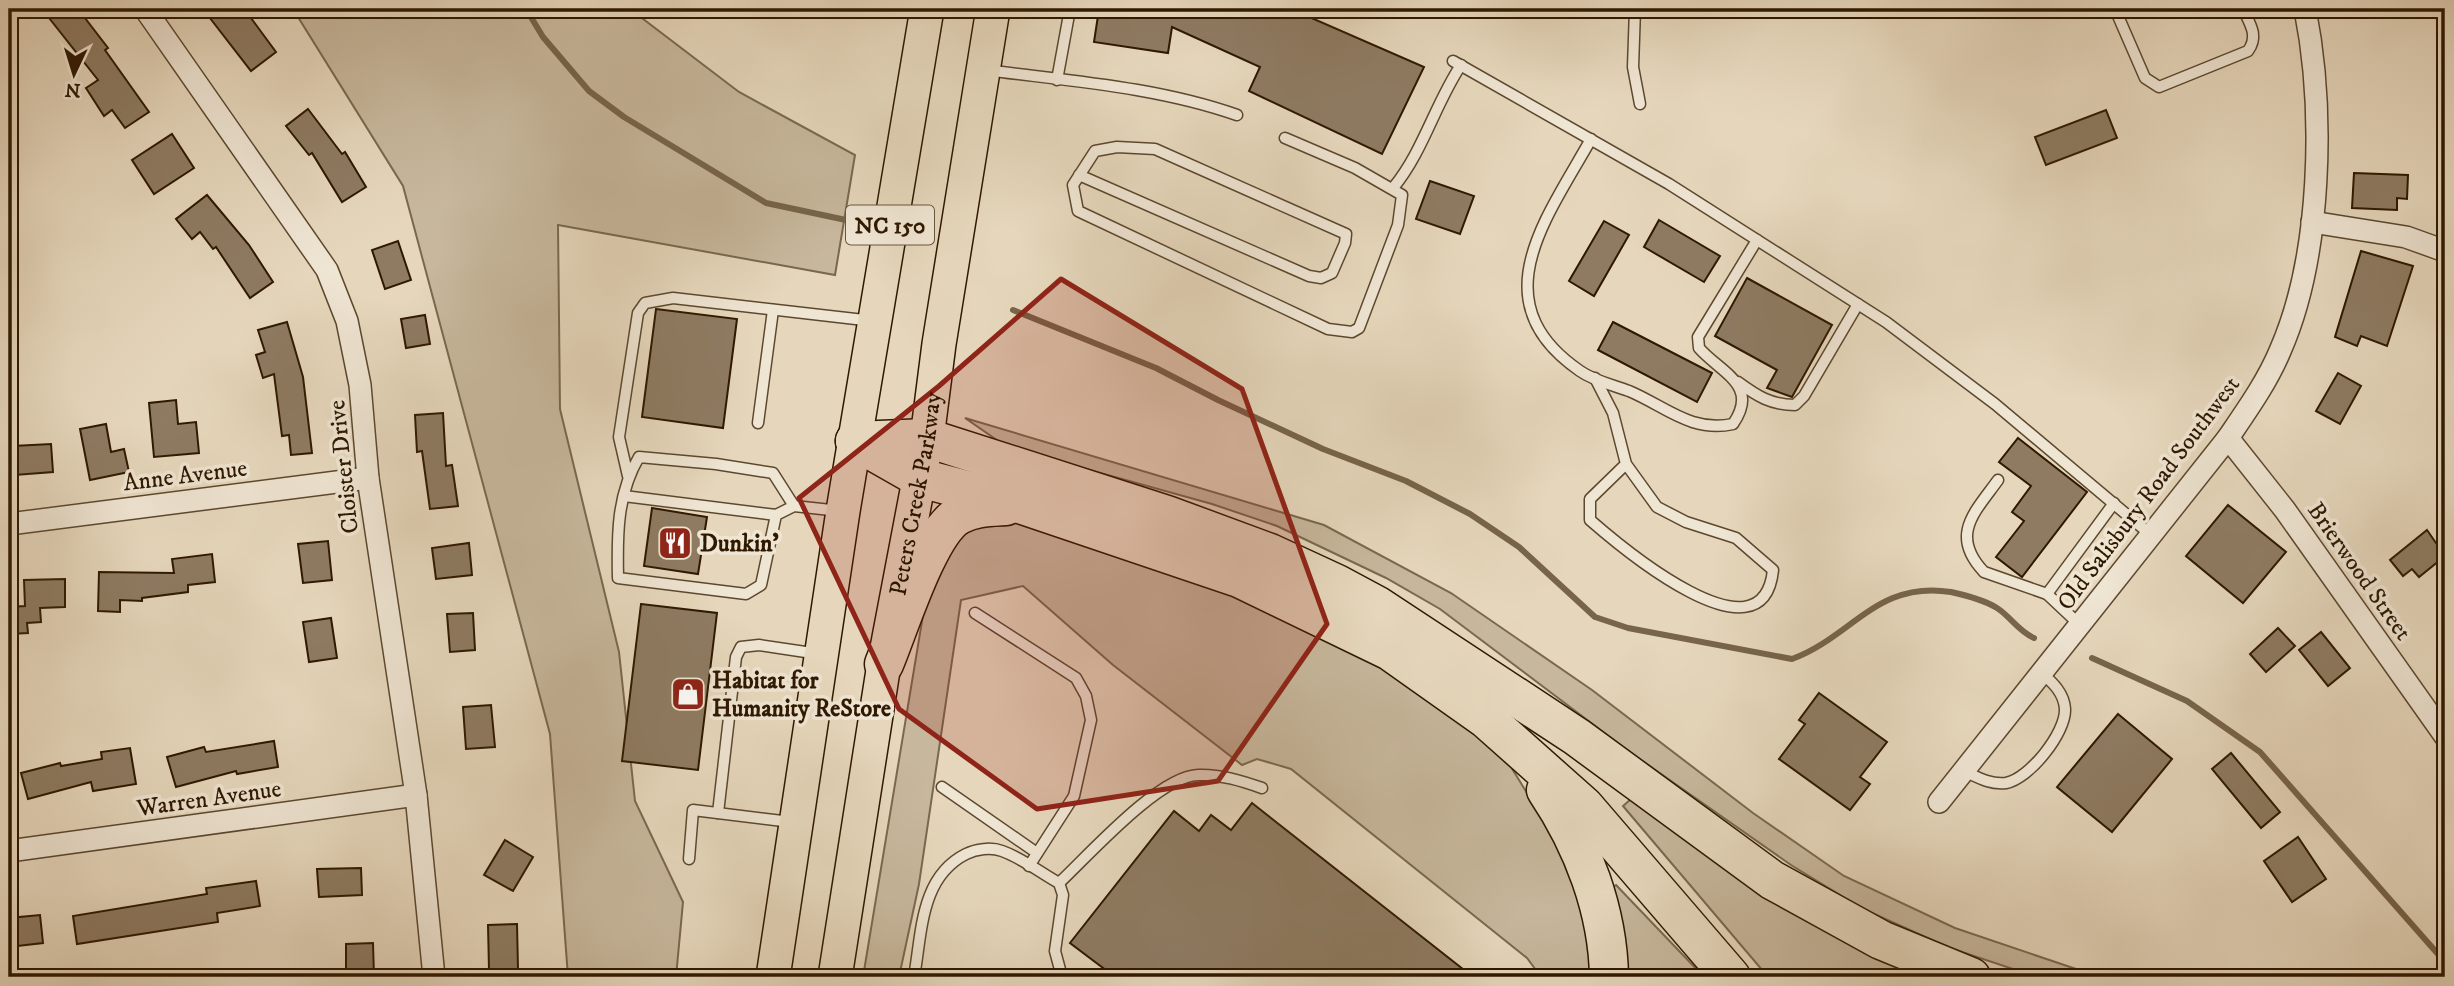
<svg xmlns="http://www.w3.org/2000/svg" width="2454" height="986" font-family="'IM FELL DW Pica',serif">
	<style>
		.green { fill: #c7b79c; stroke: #7a684e; stroke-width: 2 }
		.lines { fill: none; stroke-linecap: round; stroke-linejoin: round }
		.stream { stroke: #77644a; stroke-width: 6 }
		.building { fill: #8e7b62; stroke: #2e1800; stroke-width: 2 }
		.service-casing { stroke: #5c482f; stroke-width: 13 }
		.minor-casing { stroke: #5c482f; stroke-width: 24 }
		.primary-casing { stroke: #2e1800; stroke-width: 36 }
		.motorway-casing { stroke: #2e1800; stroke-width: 41 }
		.service { stroke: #efe5d3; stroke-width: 10 }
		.minor { stroke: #efe5d3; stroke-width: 21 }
		.primary { stroke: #e6d7bc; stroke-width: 33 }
		.motorway { stroke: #e6d7bc; stroke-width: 38 }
		.marked { fill: #8f2418; fill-opacity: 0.2; stroke: #8f2418; stroke-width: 5; stroke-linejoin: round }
		.labels { text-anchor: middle; stroke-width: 7; stroke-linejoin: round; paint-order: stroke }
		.shield { fill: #efe5d3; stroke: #68563f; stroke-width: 2 }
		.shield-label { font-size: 23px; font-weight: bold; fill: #2e1800 }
		.street-label { font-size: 24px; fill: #2e1800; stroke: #efe5d3 }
		.poi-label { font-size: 24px; font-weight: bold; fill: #2e1800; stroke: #efe5d3; text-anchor: start }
	</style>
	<rect width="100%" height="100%" fill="#e6d7bc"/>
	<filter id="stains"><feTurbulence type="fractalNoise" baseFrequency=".00286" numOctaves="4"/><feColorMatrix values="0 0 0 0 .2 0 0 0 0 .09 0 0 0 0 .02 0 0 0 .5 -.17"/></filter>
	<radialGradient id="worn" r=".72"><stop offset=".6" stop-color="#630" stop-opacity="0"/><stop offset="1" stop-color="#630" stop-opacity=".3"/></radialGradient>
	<g class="green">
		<polygon points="293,9 630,9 739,92 855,155 835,275 558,225 560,409 619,652 635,801 683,902 676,977 568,977 550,734 403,186"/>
		<polygon points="965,418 1324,525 1451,593 1592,690 1753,813 1844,876 1955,928 2079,970 2118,977 2037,977 1950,948 1863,909 1791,865 1631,753 1440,609 1386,578 1277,526 1212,504 1007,447"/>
		<polygon points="961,521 1018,522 1219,588 1380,667 1468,728 1511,767 1576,873 1596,977 1541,977 1527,958 1291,769 1257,759 1242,765 1113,665 1023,586 961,600 919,884 899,977 863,977 927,591"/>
		<polygon points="1631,799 1926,977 1768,977 1623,806"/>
		<polygon points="1616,885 1704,977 1617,977 1607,892"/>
	</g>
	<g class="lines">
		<g class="stream">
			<polyline points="526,9 543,37 589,91 624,117 766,203 846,220"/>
			<path d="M1013,310L1156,368L1218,400L1323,449L1406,481L1470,514L1519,547L1595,617L1628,628L1792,659C1852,637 1877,580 1951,592C1965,595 1984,600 1997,608C2011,617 2018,631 2034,638"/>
			<polyline points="2092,658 2187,701 2260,752 2445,962"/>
		</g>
	</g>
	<g class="building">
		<polygon points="42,9 78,9 108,48 105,50 149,112 125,128 112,110 104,116 86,88 98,80"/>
		<polygon points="203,9 237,9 244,17 248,14 276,52 251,71"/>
		<polygon points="1099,9 1291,9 1424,67 1382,154 1249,91 1260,67 1172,27 1168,53 1094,42"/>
		<polygon points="308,109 342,154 345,152 366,187 342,202 312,153 309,155 286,126"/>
		<polygon points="2106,110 2117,138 2046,165 2035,137"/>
		<polygon points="172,134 194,168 154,194 132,160"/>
		<polygon points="2354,173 2408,175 2407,199 2397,198 2397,210 2352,208"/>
		<polygon points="1430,181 1474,196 1460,234 1416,219"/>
		<polygon points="207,195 249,245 273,282 250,298 216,247 213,249 200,232 192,239 176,219"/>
		<polygon points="1659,220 1720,256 1704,282 1644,247"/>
		<polygon points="1604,221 1629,235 1594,296 1569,281"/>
		<polygon points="398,241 411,280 385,289 372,250"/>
		<polygon points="2361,251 2413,266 2387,346 2361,336 2357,346 2335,337"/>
		<polygon points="1747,278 1832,325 1792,397 1767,388 1777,370 1715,336"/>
		<polygon points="656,309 737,319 723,428 642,417"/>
		<polygon points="425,315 430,344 406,348 401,319"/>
		<polygon points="287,322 303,377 312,453 291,455 289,435 282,436 274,374 263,378 256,355 265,352 258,330"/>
		<polygon points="1613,322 1712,373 1697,402 1598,350"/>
		<polygon points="2338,373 2361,386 2340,424 2316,411"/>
		<polygon points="176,400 178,424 196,422 199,453 154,457 149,403"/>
		<polygon points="443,413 446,466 452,465 458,506 430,509 422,451 417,452 415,415"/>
		<polygon points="106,424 111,452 124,449 129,472 90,480 80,429"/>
		<polygon points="2018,438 2087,492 2022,577 1996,557 2024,521 2012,512 2031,486 1999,462"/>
		<polygon points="51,444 53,472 15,475 13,446"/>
		<polygon points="2228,505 2286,552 2243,603 2186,556"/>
		<polygon points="652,508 707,517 698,574 644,566"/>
		<polygon points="2427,530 2445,556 2419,577 2412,569 2403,576 2390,560"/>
		<polygon points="328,541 332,580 303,583 298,544"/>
		<polygon points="469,543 472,575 436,579 432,548"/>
		<polygon points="212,554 215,582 188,585 188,592 142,598 142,601 120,600 120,612 98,611 99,572 174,573 172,559"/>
		<polygon points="65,579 65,607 40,608 41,622 27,623 28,633 9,634 9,607 25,606 24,580"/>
		<polygon points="641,604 717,613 698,770 622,761"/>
		<polygon points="473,613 475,650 450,652 447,614"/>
		<polygon points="331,618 337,658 309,662 303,622"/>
		<polygon points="2278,628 2295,646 2266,672 2250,654"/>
		<polygon points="2321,632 2350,668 2328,686 2299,650"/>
		<polygon points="1819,693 1887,742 1860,777 1870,784 1850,810 1779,759 1805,724 1799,720"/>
		<polygon points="491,705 495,747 466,749 463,707"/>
		<polygon points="2118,714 2172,759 2112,832 2057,787"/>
		<polygon points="274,741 278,767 237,774 236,771 176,787 167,757 204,747 206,752"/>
		<polygon points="130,748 136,784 93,791 91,782 28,799 21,773 60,763 61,766 102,759 101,752"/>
		<polygon points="2231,753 2280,812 2261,828 2212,769"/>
		<polygon points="1252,803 1473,977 1115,977 1070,943 1174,811 1199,831 1211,815 1231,830"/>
		<polygon points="2298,837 2326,879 2292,902 2264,861"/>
		<polygon points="505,840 533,857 513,891 484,875"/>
		<polygon points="361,868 362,895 319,897 317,869"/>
		<polygon points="256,881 260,906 217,913 218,922 77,944 73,916 207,894 206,888"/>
		<polygon points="40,915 43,943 9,947 9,918"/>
		<polygon points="517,924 518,969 489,969 488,925"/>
		<polygon points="373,943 374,977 346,977 346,944"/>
	</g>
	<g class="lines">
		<g class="service-casing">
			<g id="service">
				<polyline points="1635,9 1633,67 1640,104"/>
				<path d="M2115,9L2145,78L2159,87L2248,51C2259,36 2250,24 2243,9"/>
				<polyline points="1453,61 1669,184 1886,322 1995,404 2151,535"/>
				<path d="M986,70C1070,81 1157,87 1237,115"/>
				<polyline points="1057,80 1070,9"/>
				<path d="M1591,139C1547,218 1479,302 1580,371C1594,381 1613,385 1629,391C1665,406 1691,433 1733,424C1760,385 1721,373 1699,348L1698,337L1757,240"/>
				<polyline points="1079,175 1309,276 1321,278 1332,273 1345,243 1346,234 1155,149 1117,147 1095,151 1073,185 1078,211 1328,329 1352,332 1359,328 1398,225 1402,195 1355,168 1285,138"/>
				<path d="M1393,188C1423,152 1435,104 1461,65"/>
				<path d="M1595,378L1613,413L1626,464L1590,499V520C1621,547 1763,667 1773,570L1736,538L1686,522L1657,507L1626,464"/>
				<path d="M1738,382C1757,396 1771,405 1795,405L1804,396L1858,304"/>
				<polyline points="758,423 773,310"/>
				<polyline points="628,476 619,437 638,313 645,303 673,298 873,321"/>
				<path d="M1998,480C1975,512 1949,535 1984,572L2047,594L2080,625"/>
				<polyline points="624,496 776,515"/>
				<path d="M794,506L773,473L716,464L639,457C617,494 617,535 618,578L746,594L761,585L776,515L794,506L840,511"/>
				<polyline points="2047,594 2114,503"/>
				<polyline points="975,613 1076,678 1086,696 1091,720 1074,796 1029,866"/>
				<path d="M1964,771C1977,777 1990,785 2006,783C2029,779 2066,733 2065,709C2064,693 2053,683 2042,673"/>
				<polyline points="942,787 1037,853"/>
				<polyline points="718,813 736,657 741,647 759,645 819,654"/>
				<polyline points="689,859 693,810 791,822"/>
				<path d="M1059,883C1089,855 1159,776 1198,775C1220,774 1242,781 1262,788"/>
				<path d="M914,977C922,933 920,877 966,854C976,849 991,847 1002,851C1022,858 1041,873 1059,883L1063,895L1055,951L1062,977"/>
			</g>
		</g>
		<g class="minor-casing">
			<g id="minor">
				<polyline points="145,9 327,270 347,321 360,385 368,478 416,795 434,977"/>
				<polyline points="2312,222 2406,237 2445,251"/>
				<polyline points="2228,438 2285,510 2445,736"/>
				<polyline points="9,524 368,478"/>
				<path d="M1939,802L2228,438C2247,410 2267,382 2280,351C2322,256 2325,110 2305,9"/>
				<polyline points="9,851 416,795"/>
			</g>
		</g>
		<g class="primary-casing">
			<g id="primary">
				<polyline points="773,977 843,511 927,9"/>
				<path id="s1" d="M835,977L884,664L927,438L939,344L993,9"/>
			</g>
		</g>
		<g class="motorway-casing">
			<g id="motorway">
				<polyline points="855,441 927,438 1167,515 1270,553 1337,584 1378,606 1577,737 1772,880 1881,940 1971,977"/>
				<polyline points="855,441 920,478 1023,505 1239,578 1390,651 1486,719 1584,806 1731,977"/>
				<path d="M884,664C899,629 928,532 959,515C974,507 989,507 1006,506"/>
				<path d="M1546,790C1583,845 1608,911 1609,977"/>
			</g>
		</g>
		<use href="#service" class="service"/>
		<use href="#minor" class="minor"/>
		<use href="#primary" class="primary"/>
		<use href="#motorway" class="motorway"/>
	</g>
	<path class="marked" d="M1061,279L1242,389L1327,624L1218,781L1037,809L899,709L799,498L939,386Z"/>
	<defs>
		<g id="restaurant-square" transform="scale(1.75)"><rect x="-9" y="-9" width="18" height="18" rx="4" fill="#8f2418" stroke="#efe5d3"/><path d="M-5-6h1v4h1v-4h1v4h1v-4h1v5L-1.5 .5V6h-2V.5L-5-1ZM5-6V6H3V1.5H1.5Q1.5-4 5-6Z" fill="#fff"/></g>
		<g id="shop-square" transform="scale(1.75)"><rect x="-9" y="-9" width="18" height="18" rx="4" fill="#8f2418" stroke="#efe5d3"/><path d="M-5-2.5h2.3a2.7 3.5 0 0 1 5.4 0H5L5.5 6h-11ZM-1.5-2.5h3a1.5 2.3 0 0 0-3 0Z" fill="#fff"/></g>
	</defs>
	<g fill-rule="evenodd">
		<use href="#restaurant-square" x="675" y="543"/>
		<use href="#shop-square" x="688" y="694"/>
	</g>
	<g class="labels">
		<rect class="shield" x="846" y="205.5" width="88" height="39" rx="5"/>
		<g class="shield-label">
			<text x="890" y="233">NC 150</text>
		</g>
		<g class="street-label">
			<text transform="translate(343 467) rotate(-96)" y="8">Cloister Drive</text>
			<text transform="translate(185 475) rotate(-7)" y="8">Anne Avenue</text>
			<text dy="8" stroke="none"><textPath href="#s1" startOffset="490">Peters Creek Parkway</textPath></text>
			<text transform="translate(2148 493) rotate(-53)" y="8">Old Salisbury Road Southwest</text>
			<text transform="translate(2360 571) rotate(55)" y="8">Brierwood Street</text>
			<text transform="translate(209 798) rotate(-8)" y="8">Warren Avenue</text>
		</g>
		<g class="poi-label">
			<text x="700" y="551">Dunkin'</text>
			<text x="712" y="688">Habitat for<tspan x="712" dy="28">Humanity ReStore</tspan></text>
		</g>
	</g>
	<rect width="2454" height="986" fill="none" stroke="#e6d7bc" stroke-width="35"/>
	<rect x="10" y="10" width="2433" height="965" fill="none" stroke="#2e1800" stroke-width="3.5"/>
	<rect x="18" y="18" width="2419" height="951" fill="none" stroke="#2e1800" stroke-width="2"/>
	<g transform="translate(74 74) rotate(184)" stroke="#efe5d3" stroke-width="5" paint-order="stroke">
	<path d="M0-5L12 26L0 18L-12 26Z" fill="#2e1800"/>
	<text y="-10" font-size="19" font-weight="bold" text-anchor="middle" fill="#2e1800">N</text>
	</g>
	<rect width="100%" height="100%" filter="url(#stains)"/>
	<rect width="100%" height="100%" fill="url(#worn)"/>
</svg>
